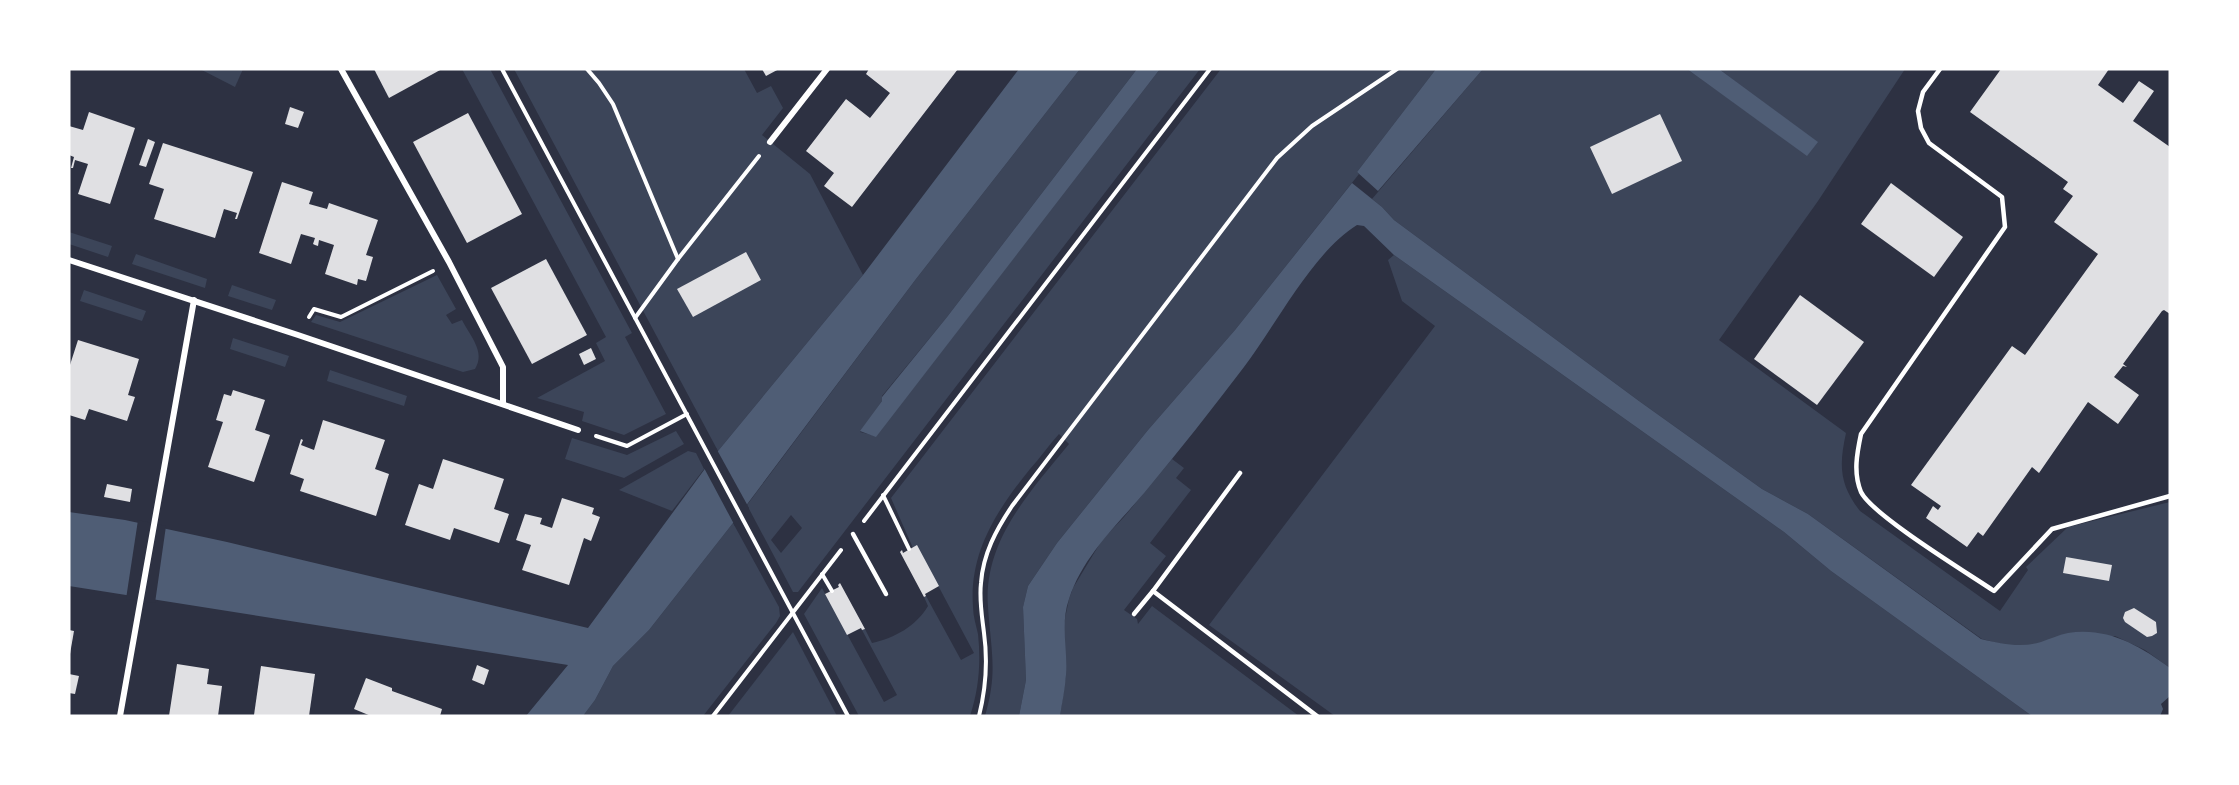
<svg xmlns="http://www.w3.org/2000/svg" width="2239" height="785" font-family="Rubik,sans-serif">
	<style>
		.green { fill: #3c4559; fill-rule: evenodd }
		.water { fill: #4f5d75 }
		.pier { fill: #2d3142 }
		.building { fill: #e0e0e3 }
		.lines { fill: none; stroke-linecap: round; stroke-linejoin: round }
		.path { stroke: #fff; stroke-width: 4 }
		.service { stroke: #fff; stroke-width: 4.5 }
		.minor { stroke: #fff; stroke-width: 6 }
	</style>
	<rect width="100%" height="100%" fill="#2d3142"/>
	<g class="green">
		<polygon points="200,69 243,69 235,87"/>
		<polygon points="462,69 490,69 632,333 625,337 666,414 624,435 582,421 584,412 537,398 605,361 596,343 606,337"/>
		<polygon points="514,69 744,69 757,93 771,86 783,108 762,135 810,174 863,275 718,451"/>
		<path d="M1080,69H1137L947,317L882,396V401L860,432L876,436L1160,69H1200L798,592H793L747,505L916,279ZM791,515L802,528L781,553L771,540Z"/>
		<path d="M1221,69H1436L1357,172L1359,174L1235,330L1148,430L1057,543L1028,586L1023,607L1026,680L1019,716H985C998,672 991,651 988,607C983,541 1030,492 1069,444L1059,434C1049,445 1040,458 1030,469C997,510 969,552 973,607C973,616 976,625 978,634C981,662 979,689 970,716H859L804,614L822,588L884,702L897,695L862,630L865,629L872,643C895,638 916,626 928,606L924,597L926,596L961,660L974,653L917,546L913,548L891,498Z"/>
		<path d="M1483,69H1687L1807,155L1817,142L1719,69H1905L1818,201L1719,340L1846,433C1839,465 1839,484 1860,511L2000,611L2028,570L2026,567L2068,527L2170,502V668L2145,650L2115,636L2027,645H2005L1982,639L1808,514L1762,489L1639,401L1394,220L1382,207L1372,199Z"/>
		<polygon points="69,232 112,246 108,257 69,244"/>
		<polygon points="136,254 207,279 205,288 132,264"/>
		<polygon points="1394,255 1784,532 1831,571 2032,716 1335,716 1209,625 1435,326 1402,301 1388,260"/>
		<path d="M437,275L456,309L446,315L452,324L462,320C470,336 486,352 475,369L463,372L311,322L316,315L340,322Z"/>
		<polygon points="232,285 276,300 272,310 228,296"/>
		<polygon points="84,290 146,311 142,321 80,301"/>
		<polygon points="233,338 289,356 285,367 230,349"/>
		<polygon points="330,370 407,396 404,406 327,381"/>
		<polygon points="676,431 684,444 624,478 565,459 572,438 627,455"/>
		<polygon points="688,451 696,453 704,469 672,511 619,490"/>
		<polygon points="1172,459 1184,468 1176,478 1191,490 1150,543 1166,556 1124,610 1137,619 1138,624 1152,606 1299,716 1060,716 1066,675 1063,628 1069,599 1073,588 1102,540 1124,517"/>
		<polygon points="733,523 779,607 780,616 776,623 703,716 583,716 595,700 613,666 649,630"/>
		<polygon points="793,632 837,716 728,716"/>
	</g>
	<g class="water">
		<polygon points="1019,69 1080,69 916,279 733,523 649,630 613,666 595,700 583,716 526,716 568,665 69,586 69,512 125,520 227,542 588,628 718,451 863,275"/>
		<polygon points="1137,69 1160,69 876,437 860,431 882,401 882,397 947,317"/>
		<polygon points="1436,69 1483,69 1378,191 1357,172"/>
		<polygon points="1687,69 1719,69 1818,142 1807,156"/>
		<path d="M1352,183L1382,207L1394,220L1639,401L1762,489L1808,514L1981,639C2002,644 2021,648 2041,642C2050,639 2058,635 2068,633C2107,627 2139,645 2170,668V696L2161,704L2163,709L2160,716H2032L1831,571L1784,532L1394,255L1364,226L1357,225C1313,252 1276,325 1244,367C1212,409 1179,451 1145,492C1117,525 1083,556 1069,599C1060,625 1068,649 1066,675C1065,689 1062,703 1060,716H1019L1026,680L1023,607L1028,586L1057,543L1148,430L1235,330Z"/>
	</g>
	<g class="pier">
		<polygon points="716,448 749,508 735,526 703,466"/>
		<polygon points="138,520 166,526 155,603 126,599"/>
	</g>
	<g class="building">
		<polygon points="374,69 442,69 389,98"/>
		<polygon points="762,69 779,69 766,76"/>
		<polygon points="869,69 958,69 852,207 824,186 834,173 806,151 846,99 870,118 890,93 866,74"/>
		<polygon points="2001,69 2109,69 2098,85 2123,103 2139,81 2154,91 2133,121 2170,147 2170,314 2164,310 2162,311 2123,364 2127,367 2123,366 2114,377 2139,395 2118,424 2088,402 2039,473 2032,467 1983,536 1978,532 1967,547 1926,518 1933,506 1938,510 1941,506 1911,485 2012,346 2025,355 2098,254 2054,222 2073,196 2063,189 2068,182 1970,112"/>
		<polygon points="290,107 304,112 298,128 285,124"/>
		<polygon points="89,112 135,128 110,204 78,194 88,164 75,160 73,168 71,168 74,157 69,155 69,126 83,130"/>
		<polygon points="468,113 522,214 467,243 413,142"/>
		<polygon points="1660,114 1682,161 1612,194 1590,147"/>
		<polygon points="148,139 155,142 146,167 139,165"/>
		<polygon points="163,143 253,172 237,219 235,219 237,213 224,209 215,238 154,219 164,189 149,184"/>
		<polygon points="282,182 313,192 309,204 327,209 329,203 378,220 366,255 373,257 366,281 358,279 357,285 325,274 334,245 319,240 318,246 315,245 313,244 315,238 301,234 291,264 259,253"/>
		<polygon points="1891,183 1963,237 1934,277 1861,224"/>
		<polygon points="746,252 761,280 693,317 677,289"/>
		<polygon points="546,259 587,335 532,364 491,288"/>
		<polygon points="1800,295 1864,342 1817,405 1754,359"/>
		<polygon points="78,340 139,359 128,395 135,397 127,421 89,409 85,420 69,415 69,368"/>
		<polygon points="591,348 596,359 584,365 579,354"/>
		<polygon points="233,390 265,400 255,430 270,435 254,482 208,467 223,422 216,420 224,394 231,396"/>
		<polygon points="323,420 385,440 375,469 389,474 376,516 300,491 304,479 290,474 301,439 303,440 301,445 314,450"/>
		<polygon points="443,459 504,479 494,509 509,514 499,543 454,528 450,540 405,525 419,484 433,489"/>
		<polygon points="107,484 132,489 130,502 104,497"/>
		<polygon points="562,498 594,508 592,514 600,517 591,541 584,538 569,585 522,570 531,545 516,540 525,514 542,518 540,524 552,528"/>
		<polygon points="917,545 939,586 925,594 926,596 924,597 900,552 902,550 903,553"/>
		<polygon points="2066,557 2112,565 2109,581 2063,573"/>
		<polygon points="840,583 865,629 862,630 861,628 847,635 825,594 839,587 838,585"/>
		<polygon points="2134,608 2156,622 2157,633 2152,636 2147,637 2125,622 2123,618 2125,612"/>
		<polygon points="69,630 74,631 70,654 69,654"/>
		<polygon points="177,664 209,669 207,684 222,686 218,716 169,716"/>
		<polygon points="477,665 489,670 484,685 472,680"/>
		<polygon points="261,666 315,674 309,716 254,715"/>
		<polygon points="69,674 79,676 75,694 69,693"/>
		<polygon points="366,678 392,688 392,691 442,709 440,716 371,716 354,709"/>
	</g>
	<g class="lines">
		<g class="path">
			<polyline points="502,69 848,716"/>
			<polyline points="587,69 599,83 613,104 678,259"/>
			<polyline points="309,317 314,309 341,317 433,271"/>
			<polyline points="635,318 678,259 759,156"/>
			<polyline points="596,436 627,446 687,414"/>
			<polyline points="883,495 909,549"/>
			<polyline points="864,521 1210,69"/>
			<polyline points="822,574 832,591"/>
			<polyline points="713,716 841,550"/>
			<path d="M979,716C986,688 988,662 984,633C982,616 979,600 981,583C983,554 996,530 1012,506L1277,158L1312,126L1397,69"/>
		</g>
		<g class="service">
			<path d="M1940,69L1923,92L1918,111L1921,128L1929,143L2002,197L2005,227L1861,434C1857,453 1853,473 1861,492C1872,515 1969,574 1994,591L2052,529L2170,496"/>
			<polyline points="1240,473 1153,591 1317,716"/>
			<polyline points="853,534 886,594"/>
			<polyline points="1134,614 1153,591"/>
		</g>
		<g class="minor">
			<polyline points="341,69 449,262 503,367 503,403"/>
			<polyline points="770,142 827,69"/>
			<polyline points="69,260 298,335 578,430"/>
			<polyline points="120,716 194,300"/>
		</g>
	</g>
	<rect width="2239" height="785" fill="none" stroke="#ffffff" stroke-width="141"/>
</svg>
